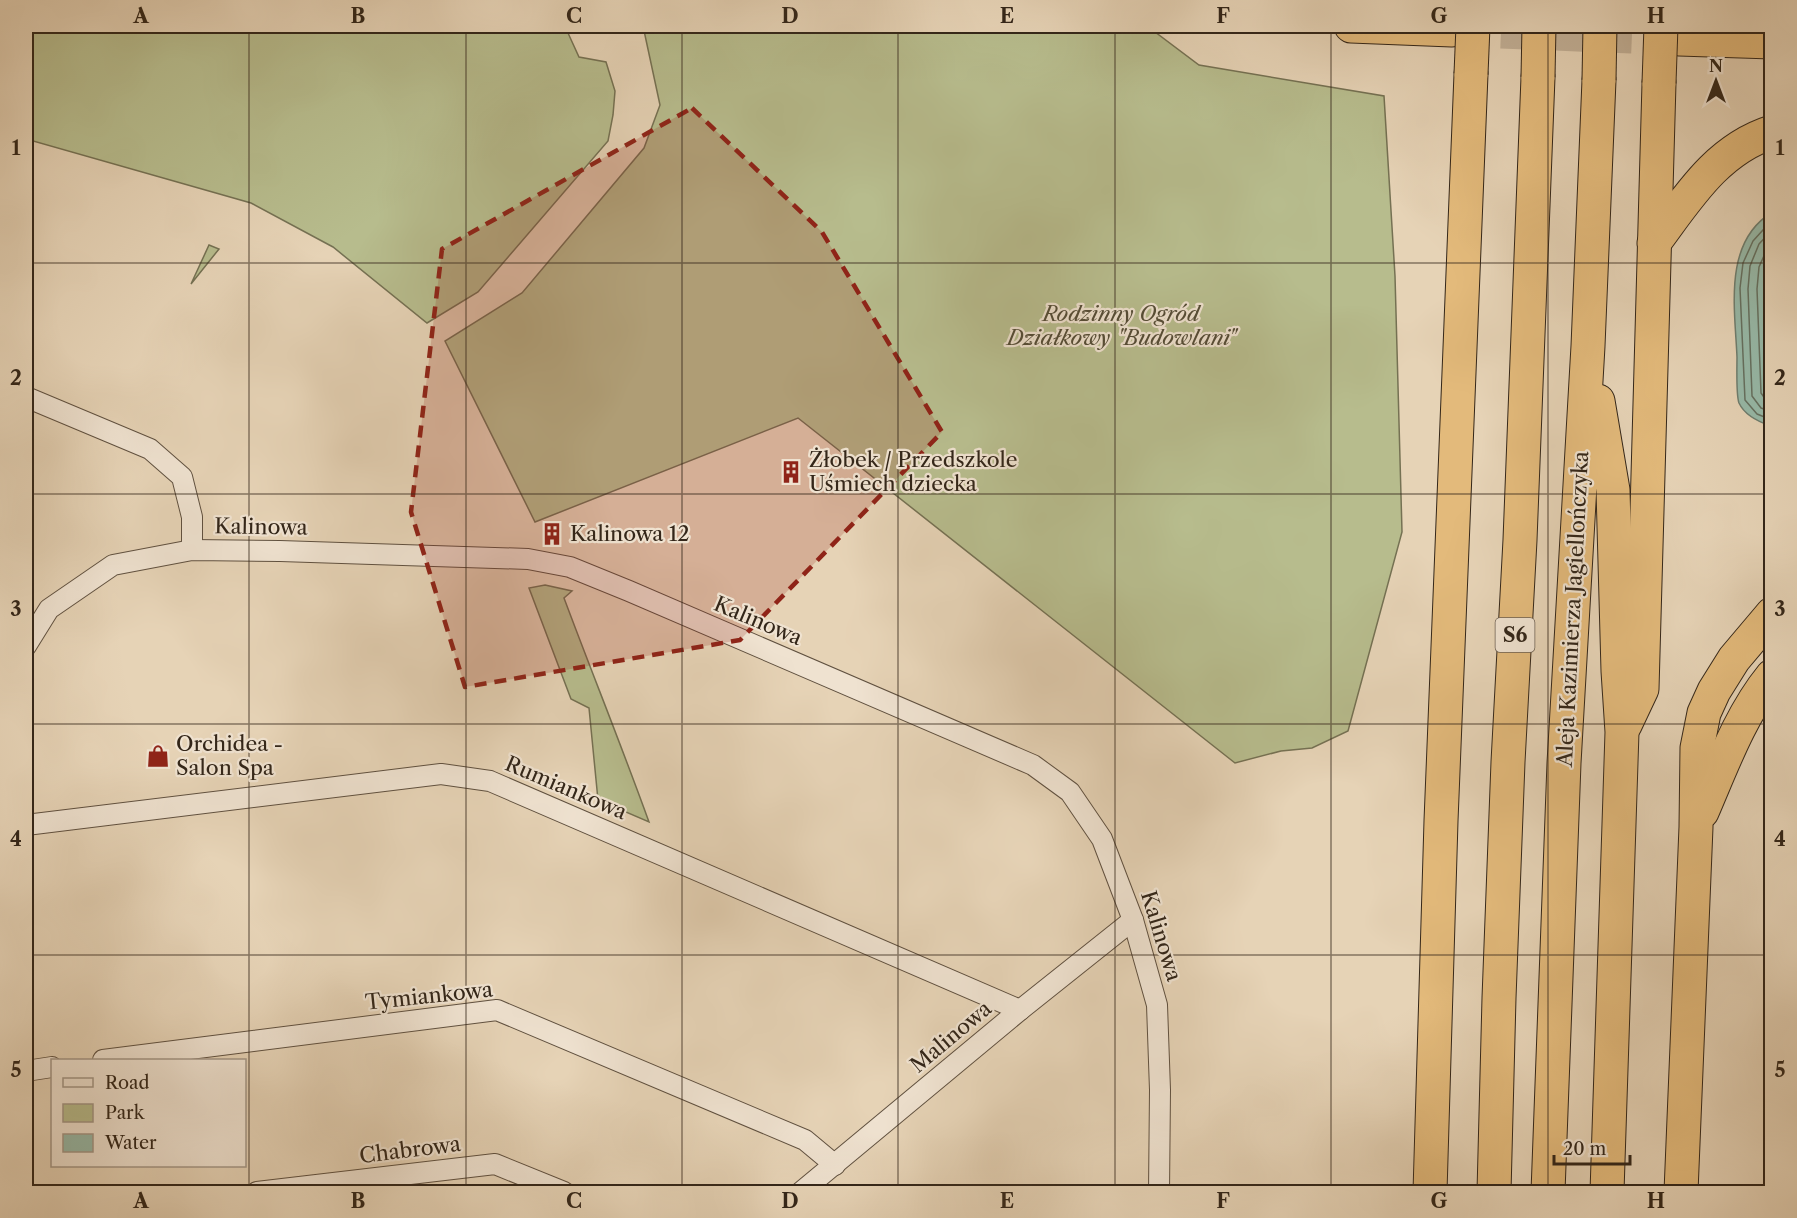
<svg xmlns="http://www.w3.org/2000/svg" width="1797" height="1218" font-family="'Libre Caslon Text',serif">
	<style>
		.green { fill: #b7bc8d; stroke: #757153; stroke-width: 1.5 }
		.water { fill: #97b9a8; stroke: #6f7e6f; stroke-width: 1.5 }
		.lines { fill: none; stroke-linecap: round; stroke-linejoin: round }
		.shore { stroke: #657060; stroke-width: 1.5 }
		.highway-tunnel { stroke: #c2b097; stroke-width: 33; stroke-dasharray: 33 16; stroke-linecap: butt }
		.street-casing { stroke: #605140; stroke-width: 22 }
		.highway-casing { stroke: #332619; stroke-width: 35 }
		.street { stroke: #efe2d0; stroke-width: 20 }
		.highway { stroke: #e3ba7b; stroke-width: 33 }
		.highway-bridge-casing { stroke: #332619; stroke-width: 35; stroke-linecap: butt }
		.highway-bridge { stroke: #e3ba7b; stroke-width: 33 }
		.marked { fill: #8f2418; fill-opacity: 0.2; stroke: #8f2418; stroke-width: 4.5; stroke-dasharray: 12 8; stroke-linejoin: round }
		.grid { fill: none; stroke: #332619; stroke-width: 1.5; stroke-opacity: 0.55 }
		.labels { text-anchor: middle; stroke-width: 4.5; stroke-linejoin: round; paint-order: stroke }
		.shield { fill: #efe2d0; stroke: #6b5e50; stroke-width: 1.5 }
		.shield-label { font-size: 20px; font-weight: bold; fill: #332619 }
		.park-label { font-size: 21px; font-style: italic; fill: #544c36; stroke: #efe2d0 }
		.poi-label { font-size: 21px; fill: #332619; stroke: #efe2d0; text-anchor: start }
		.street-label { font-size: 21px; fill: #332619; stroke: #efe2d0 }
		.neatline { fill: none; stroke: #332619; stroke-width: 2 }
		.grid-label { font-size: 20px; text-anchor: middle; font-weight: bold; fill: #332619 }
	</style>
	<rect width="100%" height="100%" fill="#e6d3b6"/>
	<filter id="stains"><feTurbulence type="fractalNoise" baseFrequency=".00333" numOctaves="4"/><feColorMatrix values="0 0 0 0 .2 0 0 0 0 .09 0 0 0 0 .02 0 0 0 .5 -.17"/></filter>
	<radialGradient id="worn" r=".72"><stop offset=".6" stop-color="#630" stop-opacity="0"/><stop offset="1" stop-color="#630" stop-opacity=".3"/></radialGradient>
	<g class="green">
		<polygon points="26,26 549,26 568,33 579,57 606,62 615,91 613,115 608,141 478,292 427,323 333,247 251,203 26,139"/>
		<polygon points="643,26 1147,26 1199,65 1384,96 1395,276 1402,532 1348,731 1312,748 1281,751 1235,763 798,418 535,522 445,341 522,293 644,148 660,105"/>
		<polygon points="209,245 219,249 191,284"/>
		<path d="M545,585L572,591L564,598C592,673 622,747 649,822L598,800L589,708L571,699L529,588Z"/>
	</g>
	<path class="water" d="M1771,213V426C1759,422 1745,416 1739,403C1736,395 1737,367 1737,357C1735,309 1723,243 1771,213Z"/>
	<g class="lines">
		<g class="shore">
			<polyline points="1772,220 1753,241 1743,263 1740,288 1745,400 1757,414 1772,420"/>
			<polyline points="1772,230 1759,244 1750,266 1748,289 1752,396 1761,408 1772,412"/>
			<polyline points="1772,244 1767,249 1759,267 1757,289 1761,393 1766,400 1772,402"/>
		</g>
		<polyline class="highway-tunnel" points="1452,30 1679,39"/>
		<g class="street-casing">
			<g id="street">
				<polyline points="26,397 150,449 182,477 192,517 192,550"/>
				<polyline points="26,646 49,609 113,565 192,550 280,551 528,559 570,567 629,591 1033,765 1070,792 1102,839 1133,920 1157,1005 1160,1090 1159,1192"/>
				<polyline points="26,825 441,774 490,781 1020,1010"/>
				<polyline points="103,1060 497,1010 805,1140 835,1165"/>
				<polyline points="26,1071 52,1067"/>
				<polyline points="257,1192 495,1164 564,1192"/>
				<polyline points="801,1192 1020,1010 1133,920"/>
			</g>
		</g>
		<g class="highway-casing">
			<g id="highway">
				<polyline points="1351,26 1452,30"/>
				<polyline points="1679,39 1772,42"/>
				<path d="M1654,243C1687,199 1716,150 1772,132"/>
				<polyline points="1598,401 1613,490 1618,671 1622,732 1607,1192"/>
				<polyline points="1625,725 1642,689 1659,83"/>
				<path d="M1702,812C1722,766 1740,715 1772,676"/>
				<polyline points="1430,1192 1441,821 1471,74"/>
				<polyline points="1494,1192 1499,998 1508,762 1520,540 1538,77"/>
				<polyline points="1548,1192 1564,763 1588,346 1599,80"/>
				<polyline points="1681,1192 1696,827 1697,748 1704,713 1714,691 1734,659 1772,614"/>
			</g>
		</g>
		<use href="#street" class="street"/>
		<use href="#highway" class="highway"/>
		<g class="highway-bridge-casing">
			<g id="highway-bridge">
				<polyline points="1471,74 1473,26"/>
				<polyline points="1538,77 1539,26"/>
				<polyline points="1599,80 1600,26"/>
				<polyline points="1659,83 1661,26"/>
			</g>
		</g>
		<use href="#highway-bridge" class="highway-bridge"/>
	</g>
	<path class="marked" d="M692,108L822,232L942,432L740,640L465,687L411,512L442,249Z"/>
	<path class="grid" d="M249,26V1192M466,26V1192M682,26V1192M898,26V1192M1115,26V1192M1331,26V1192M1548,26V1192M26,263H1772M26,494H1772M26,724H1772M26,955H1772"/>
	<defs>
		<g id="building-bare" transform="scale(1.8)"><path d="M-4-6H4V6H1V3H-1V6H-4ZM-2.5-4.3h1.7v1.8h-1.7ZM.8-4.3h1.7v1.8H.8ZM-2.5-1h1.7V.8h-1.7ZM.8-1h1.7V.8H.8Z" fill="#8f2418" stroke="#efe2d0" stroke-width="2.5" paint-order="stroke"/></g>
		<g id="shop-bare" transform="scale(1.8)"><path d="M-5-2.5h2.3a2.7 3.5 0 0 1 5.4 0H5L5.5 6h-11ZM-1.5-2.5h3a1.5 2.3 0 0 0-3 0Z" fill="#8f2418" stroke="#efe2d0" stroke-width="2.5" paint-order="stroke"/></g>
	</defs>
	<g fill-rule="evenodd">
		<use href="#building-bare" x="791" y="472"/>
		<use href="#building-bare" x="552" y="534"/>
		<use href="#shop-bare" x="158" y="756"/>
	</g>
	<g class="labels">
		<rect class="shield" x="1495.5" y="618" width="39" height="34" rx="4.5"/>
		<g class="shield-label">
			<text x="1515" y="642">S6</text>
		</g>
		<g class="park-label">
			<text x="1121" y="321">Rodzinny Ogród<tspan x="1121" dy="24">Działkowy "Budowlani"</tspan></text>
		</g>
		<g class="poi-label">
			<text x="809" y="467">Żłobek / Przedszkole<tspan x="809" dy="24">Uśmiech dziecka</tspan></text>
			<text x="570" y="541">Kalinowa 12</text>
			<text x="176" y="751">Orchidea -<tspan x="176" dy="24">Salon Spa</tspan></text>
		</g>
		<g class="street-label">
			<text transform="translate(261 527) rotate(1)" y="7">Kalinowa</text>
			<text transform="translate(1573 609) rotate(-87)" y="7">Aleja Kazimierza Jagiellończyka</text>
			<text transform="translate(758 621) rotate(23)" y="7">Kalinowa</text>
			<text transform="translate(566 788) rotate(23)" y="7">Rumiankowa</text>
			<text transform="translate(1161 936) rotate(73)" y="7">Kalinowa</text>
			<text transform="translate(429 996) rotate(-6)" y="7">Tymiankowa</text>
			<text transform="translate(951 1037) rotate(-40)" y="7">Malinowa</text>
			<text transform="translate(410 1150) rotate(-7)" y="7">Chabrowa</text>
		</g>
	</g>
	<rect width="1797" height="1218" fill="none" stroke="#e6d3b6" stroke-width="66"/>
	<rect x="51" y="1059" width="195" height="108" fill="#efe2d0" stroke="#a49787" stroke-width="1.5"/>
	<rect x="63" y="1078" width="30" height="9" fill="#efe2d0" stroke="#a49787" stroke-width="1.5"/>
	<text x="105" y="1089" font-size="18" fill="#332619">Road</text>
	<rect x="63" y="1104" width="30" height="18" fill="#b7bc8d" stroke="#a49787" stroke-width="1.5"/>
	<text x="105" y="1119" font-size="18" fill="#332619">Park</text>
	<rect x="63" y="1134" width="30" height="18" fill="#97b9a8" stroke="#a49787" stroke-width="1.5"/>
	<text x="105" y="1149" font-size="18" fill="#332619">Water</text>
	<g transform="translate(1716 81)" stroke="#efe2d0" stroke-width="4.5" paint-order="stroke">
	<path d="M0-4.5L10 22L0 15L-10 22Z" fill="#332619"/>
	<text y="-9" font-size="16" font-weight="bold" text-anchor="middle" fill="#332619">N</text>
	</g>
	<path d="M1554 1155v9h76v-9" fill="none" stroke="#332619" stroke-width="3"/>
	<text x="1563" y="1155" font-size="18" fill="#332619" stroke="#efe2d0" stroke-width="4.5" paint-order="stroke">20 m</text>
	<rect x="33" y="33" width="1731" height="1152" class="neatline"/>
	<g class="grid-label">
		<text x="141" y="23">A</text>
		<text x="358" y="23">B</text>
		<text x="574" y="23">C</text>
		<text x="790" y="23">D</text>
		<text x="1007" y="23">E</text>
		<text x="1223" y="23">F</text>
		<text x="1439" y="23">G</text>
		<text x="1656" y="23">H</text>
		<text x="16" y="155">1</text>
		<text x="1780" y="155">1</text>
		<text x="16" y="385">2</text>
		<text x="1780" y="385">2</text>
		<text x="16" y="616">3</text>
		<text x="1780" y="616">3</text>
		<text x="16" y="846">4</text>
		<text x="1780" y="846">4</text>
		<text x="16" y="1077">5</text>
		<text x="1780" y="1077">5</text>
		<text x="141" y="1208">A</text>
		<text x="358" y="1208">B</text>
		<text x="574" y="1208">C</text>
		<text x="790" y="1208">D</text>
		<text x="1007" y="1208">E</text>
		<text x="1223" y="1208">F</text>
		<text x="1439" y="1208">G</text>
		<text x="1656" y="1208">H</text>
	</g>
	<rect width="100%" height="100%" filter="url(#stains)"/>
	<rect width="100%" height="100%" fill="url(#worn)"/>
</svg>
